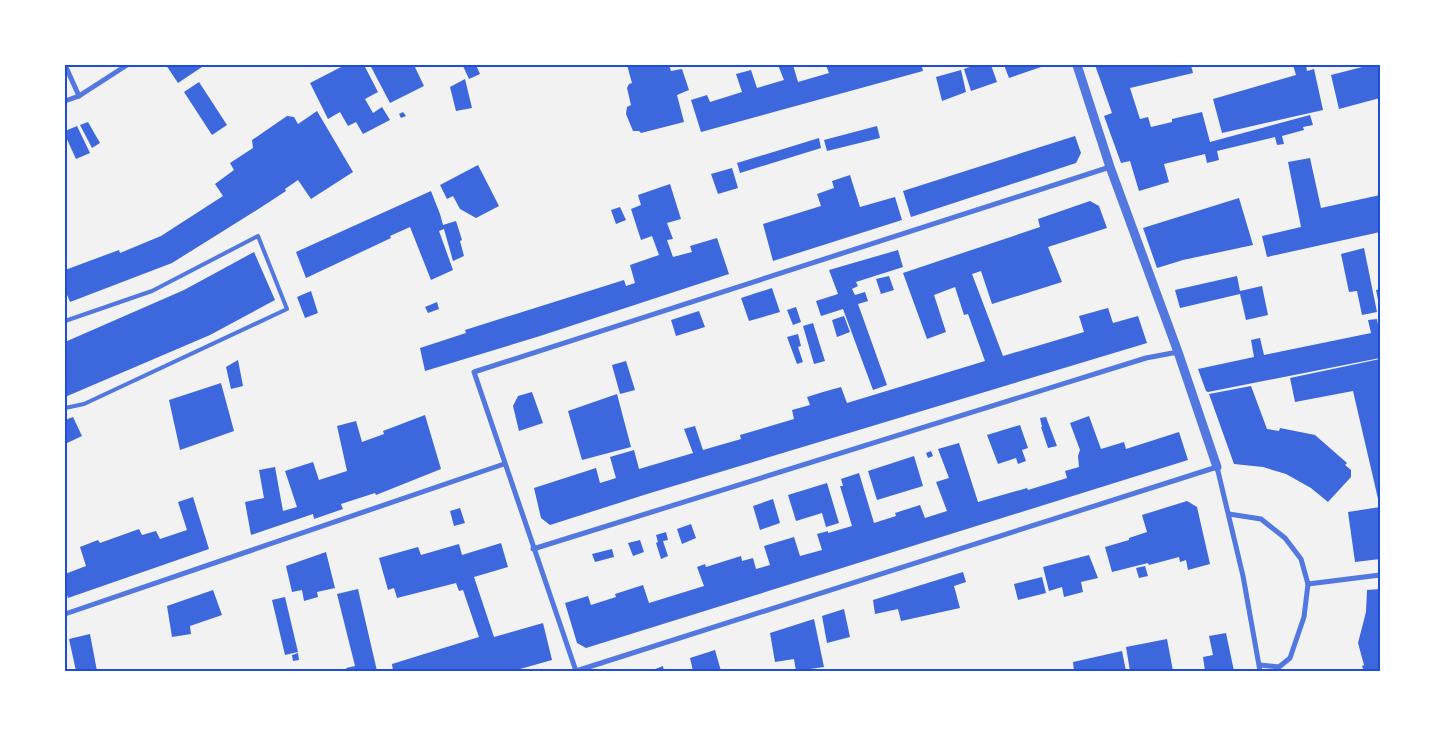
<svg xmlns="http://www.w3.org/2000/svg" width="1445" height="736" font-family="'Public Sans',sans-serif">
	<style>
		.building { fill: #3d67dc }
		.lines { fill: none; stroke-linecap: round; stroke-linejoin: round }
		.service { stroke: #5277de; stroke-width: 4 }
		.minor { stroke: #5277de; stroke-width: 5 }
		.tertiary { stroke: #5277de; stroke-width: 9 }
		.neatline { fill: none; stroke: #1d4ed8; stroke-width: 2 }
	</style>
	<rect width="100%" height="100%" fill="#f2f2f2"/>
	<g class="building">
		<polygon points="166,65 205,65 178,83"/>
		<polygon points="345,65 364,65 378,92 365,99 373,113 382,107 390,120 363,134 356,122 348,126 340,112 328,119 310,83"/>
		<polygon points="370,65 414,65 424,86 390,103"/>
		<polygon points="476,65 480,74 469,79 463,66"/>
		<polygon points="627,65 669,65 671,71 682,69 689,90 677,95 684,122 641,133 639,131 633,131 626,114 627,107 631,105 627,88 629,84 632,83"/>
		<polygon points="778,65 793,65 798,82 829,73 826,65 926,65 922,67 923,71 701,132 691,100 707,95 710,102 742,92 736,74 751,70 757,88 784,80"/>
		<polygon points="975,65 991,65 997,82 971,91 964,69"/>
		<polygon points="1004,65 1047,65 1009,78"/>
		<polygon points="1095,65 1191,65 1193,73 1130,88 1140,119 1148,117 1151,127 1172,122 1172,119 1202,112 1210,142 1310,115 1313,125 1303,127 1304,130 1282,136 1284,144 1277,145 1275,137 1217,151 1219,160 1207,163 1205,154 1164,164 1169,182 1139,191 1130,161 1121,163 1104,116 1112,113"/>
		<polygon points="1293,65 1306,65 1307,71 1314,69 1323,110 1222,133 1213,99 1296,75"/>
		<polygon points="1370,65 1380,65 1380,98 1339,109 1331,75"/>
		<polygon points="961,70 966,92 942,101 936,77"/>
		<polygon points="465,79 472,108 456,111 450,87"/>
		<polygon points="199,82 227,125 212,135 184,92"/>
		<polygon points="317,111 353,172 311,199 298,180 285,189 286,191 260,208 172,263 70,302 65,290 65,270 119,250 120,253 161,236 223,196 215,184 234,170 230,163 253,148 252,140 287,116 294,117 298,124"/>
		<polygon points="403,112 406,116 401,118 399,114"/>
		<polygon points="88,122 100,143 92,148 80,125"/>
		<polygon points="77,126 90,153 76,159 65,135 65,131"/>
		<polygon points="877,126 880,138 827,151 824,140"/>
		<polygon points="1075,136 1081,153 1076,163 911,217 903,191"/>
		<polygon points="819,138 821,148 740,173 737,163"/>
		<polygon points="1310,158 1321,208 1380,195 1380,232 1267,257 1262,236 1301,227 1288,162"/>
		<polygon points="478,165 499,206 476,218 460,209 453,196 447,199 440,185"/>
		<polygon points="732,168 738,188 718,194 711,174"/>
		<polygon points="850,175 860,207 895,197 902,220 773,261 763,224 821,206 817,194 834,188 832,181"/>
		<polygon points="670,184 681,219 667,223 673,239 667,240 673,257 692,252 690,246 717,238 729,274 540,336 425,371 420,348 466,333 465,330 624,280 626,286 635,283 630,265 659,255 652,236 641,240 631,209 641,205 638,195"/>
		<polygon points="431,191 440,214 443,225 456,221 462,240 460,241 464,256 453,261 444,229 439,231 453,270 431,280 410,227 390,236 391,238 306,278 296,252"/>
		<polygon points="1239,198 1253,245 1183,260 1157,268 1143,228"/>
		<polygon points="1090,201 1099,206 1107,228 1048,247 1062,282 992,304 981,271 972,274 1003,356 1084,332 1079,316 1108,308 1113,323 1138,316 1147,343 647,494 550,525 541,518 534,488 596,468 600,483 616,478 610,457 634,450 639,469 693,453 684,429 695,426 703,450 741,439 740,435 794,419 792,410 810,405 807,397 823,392 841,387 847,403 985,361 968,314 964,315 955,287 934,295 946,332 927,339 903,273 1040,227 1038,219"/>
		<polygon points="620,207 626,220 616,224 611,210"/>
		<polygon points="1364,248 1377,312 1362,315 1357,291 1349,292 1341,254"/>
		<polygon points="898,250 903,267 856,282 858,286 852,289 855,295 865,292 868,301 858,304 887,385 873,390 843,309 821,316 816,301 838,294 829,270"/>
		<polygon points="254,252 275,300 210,335 65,397 65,342 184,290"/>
		<polygon points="889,276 894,290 881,294 876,279"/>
		<polygon points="1237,276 1240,291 1262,286 1268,315 1246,320 1240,294 1180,308 1175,290"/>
		<polygon points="772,288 780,312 749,321 741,298"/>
		<polygon points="1380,289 1380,305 1379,305 1376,290"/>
		<polygon points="311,291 318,313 305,318 297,297"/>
		<polygon points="437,302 439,309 428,313 425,307"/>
		<polygon points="796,307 801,322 793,325 787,310"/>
		<polygon points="699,311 705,327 676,336 671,320"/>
		<polygon points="844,316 850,332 837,337 832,320"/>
		<polygon points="1377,319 1380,336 1380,358 1208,392 1206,391 1198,369 1254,357 1251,340 1260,338 1264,355 1371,333 1368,320"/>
		<polygon points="813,323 825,361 814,364 803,326"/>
		<polygon points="798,334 801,346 798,347 803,362 797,364 787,337"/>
		<polygon points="1380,359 1380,503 1379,503 1353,391 1295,402 1290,378"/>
		<polygon points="238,360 243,386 231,389 226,367"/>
		<polygon points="626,361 635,390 620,394 612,365"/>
		<polygon points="221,383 234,431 180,450 169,400"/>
		<polygon points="1251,386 1267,429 1279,431 1280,428 1315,435 1347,463 1345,465 1351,470 1351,477 1328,502 1311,488 1286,474 1263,467 1234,464 1209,394"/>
		<polygon points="532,392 543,423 519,431 513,406 518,396"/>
		<polygon points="617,394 631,447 582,460 568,411"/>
		<polygon points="425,415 441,469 376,495 375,493 341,504 343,509 314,519 313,514 251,535 245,502 264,498 259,470 275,467 283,511 297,507 285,471 313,462 319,480 347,471 337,426 356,421 362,442 384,434 383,431"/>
		<polygon points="1089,416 1101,449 1124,442 1126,449 1179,432 1188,460 586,648 577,643 565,603 588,596 591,605 616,597 615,594 643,585 649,603 704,586 697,567 705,564 706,567 741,556 742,561 753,558 756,569 770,565 764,546 794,537 800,556 822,550 817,534 828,531 828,533 852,526 840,486 843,486 841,479 859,473 874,523 896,516 895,513 920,505 925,518 947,511 936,482 949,478 938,449 959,443 978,502 1027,488 1028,490 1067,478 1065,471 1079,467 1078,456 1080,450 1070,423"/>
		<polygon points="73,417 82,436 65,444 65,420"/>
		<polygon points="1046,417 1057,446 1048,448 1041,427 1042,427 1040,418"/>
		<polygon points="1020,425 1028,448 1022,450 1026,461 1018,464 1016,458 998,464 987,435"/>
		<polygon points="931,451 933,456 928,458 926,453"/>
		<polygon points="914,456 923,486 877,500 868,471"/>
		<polygon points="827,483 839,523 826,527 822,513 796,521 788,495"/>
		<polygon points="193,497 209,549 68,598 65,589 65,574 86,566 80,547 98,540 100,543 139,529 142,535 156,531 160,539 187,530 178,502"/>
		<polygon points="773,499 780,523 760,530 753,506"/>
		<polygon points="1187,501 1197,507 1210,564 1188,570 1186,560 1180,562 1179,557 1149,565 1148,563 1112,572 1105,547 1129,540 1129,538 1147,532 1142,515"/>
		<polygon points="1380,507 1380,559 1355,562 1348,512"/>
		<polygon points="460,508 465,523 454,526 450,511"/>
		<polygon points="691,524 696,538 682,544 677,529"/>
		<polygon points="666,532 668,540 663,541 668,556 661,559 656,543 658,542 656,535"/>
		<polygon points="640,540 644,552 633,556 628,543"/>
		<polygon points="501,543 508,567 474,577 494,637 543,623 552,660 513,671 393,671 392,664 479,637 463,590 459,591 456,583 397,598 394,588 388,590 379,558 418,547 421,555 459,544 462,555"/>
		<polygon points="612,549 614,557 595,562 592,554"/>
		<polygon points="326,552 335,588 317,592 318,597 304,601 302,590 292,592 286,566"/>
		<polygon points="1089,555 1098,578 1081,582 1083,592 1064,597 1062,587 1049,591 1043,567"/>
		<polygon points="1145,566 1148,576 1139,578 1136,568"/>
		<polygon points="963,572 966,582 954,586 960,608 901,621 898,609 875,614 873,600"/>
		<polygon points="1042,577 1046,593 1018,600 1014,584"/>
		<polygon points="358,589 377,671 347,671 346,668 355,666 337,594"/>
		<polygon points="1380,589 1380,671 1364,671 1362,666 1364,665 1358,643 1366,612 1367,590"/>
		<polygon points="213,590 222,615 190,626 191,634 172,637 167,606"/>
		<polygon points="285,597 298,652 285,655 272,600"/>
		<polygon points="844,609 850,637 827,643 822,616"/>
		<polygon points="814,619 824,667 796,671 794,659 775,662 770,633"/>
		<polygon points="1226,633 1234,671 1205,671 1203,657 1213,655 1209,636"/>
		<polygon points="90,634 97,671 76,671 69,639"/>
		<polygon points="1167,639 1173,671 1130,671 1126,647"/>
		<polygon points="715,650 721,671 693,671 690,658"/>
		<polygon points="1122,651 1126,671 1074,671 1073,662"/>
		<polygon points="298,653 299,660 293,661 292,655"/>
		<polygon points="663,666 664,671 650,671"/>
	</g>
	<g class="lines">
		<polyline class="service" points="65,321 152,291 258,236 287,309 84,404 65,408"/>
		<g class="minor">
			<polyline points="65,65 79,96"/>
			<polyline points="65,101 79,96 127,65"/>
			<polyline points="1229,514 1261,519 1285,538 1301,559 1308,584 1304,617 1290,658 1279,667 1260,665"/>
			<polyline points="533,549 1146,358 1178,352"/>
			<polyline points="1308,584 1380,575"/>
			<polyline points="65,614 504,464"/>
			<polyline points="576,671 474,372 1110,167"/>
			<polyline points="576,671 1217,467 1243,576 1260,671"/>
		</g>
		<polyline class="tertiary" points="1077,65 1110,167 1178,352 1217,467"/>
	</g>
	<rect width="1445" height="736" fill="none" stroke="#ffffff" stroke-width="132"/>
	<rect x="66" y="66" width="1313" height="604" class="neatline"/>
</svg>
